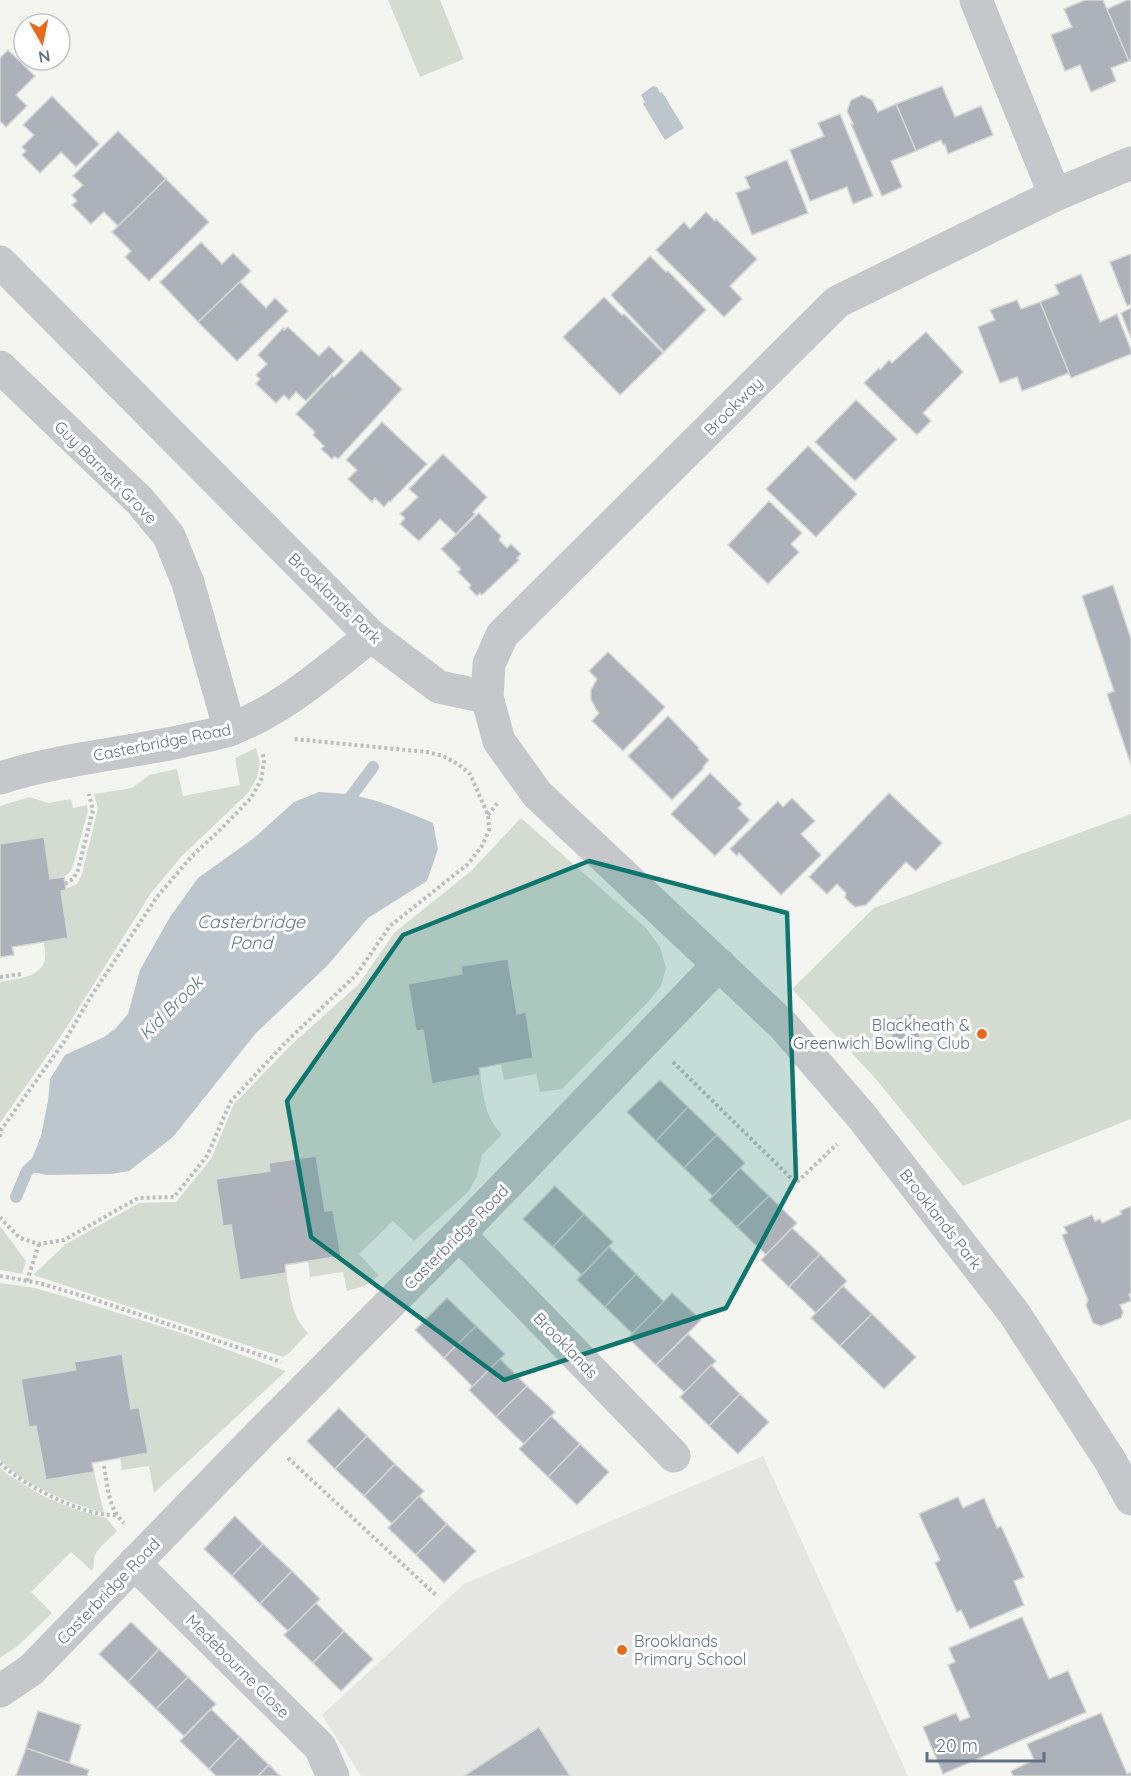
<svg xmlns="http://www.w3.org/2000/svg" width="1131" height="1776" font-family="Quicksand,sans-serif">
	<style>
		.built { fill: #e5e6e4 }
		.green { fill: #d4dcd2 }
		.water { fill: #bdc6cd }
		.lines { fill: none; stroke-linecap: round; stroke-linejoin: round }
		.stream { stroke: #bdc6cd; stroke-width: 12 }
		.building { fill: #adb2ba; stroke: #d6d6d4; stroke-width: 1.5 }
		.path { stroke: #bcbdc0; stroke-width: 4; stroke-dasharray: 3 3; stroke-linecap: butt }
		.minor { stroke: #c5c7cb; stroke-width: 33 }
		.marked { fill: #0f766e; fill-opacity: 0.2; stroke: #0f766e; stroke-width: 4.5; stroke-linejoin: round }
		.poi-dot { fill: #e96a1d; stroke: #fff; stroke-width: 2 }
		.labels { text-anchor: middle; stroke-width: 6; stroke-linejoin: round; paint-order: stroke }
		.street-label { font-size: 16px; fill: #637083; stroke: #fff }
		.poi-label { font-size: 16px; fill: #637083; stroke: #fff; text-anchor: end }
		.water-label { font-size: 18px; font-style: italic; fill: #637987; stroke: #fff }
	</style>
	<rect width="100%" height="100%" fill="#f4f5f1"/>
	<polygon class="built" points="763,1456 908,1776 361,1776 322,1715 464,1584"/>
	<g class="green">
		<polygon points="388,0 440,0 464,59 420,77"/>
		<path d="M256,748L260,763L257,778L247,794L182,856L151,893L61,1036L0,1123V982C15,979 44,978 45,957C46,952 44,947 44,942L68,938L61,891L77,884L82,874L98,808L94,794L132,788L149,775L177,769L183,796L240,785L235,758Z"/>
		<path d="M29,797L48,803L71,799L73,808L87,805L88,810L73,866C68,878 62,877 50,879L44,837L0,844V806Z"/>
		<polygon points="1131,814 1131,1119 963,1186 875,1078 792,989 874,908"/>
		<path d="M521,818L646,928L660,947L666,968L661,986L648,1002L562,1089L540,1092L536,1074L504,1080L501,1064L533,1058L526,1013L517,1014L508,959L461,966L462,974L408,984L416,1031L423,1030L432,1083L480,1075C484,1097 485,1119 502,1134L482,1155L477,1176L468,1192L414,1241L393,1221L359,1254L379,1276L364,1286L347,1291L343,1272L310,1277L308,1261L341,1256L333,1210L325,1211L316,1156L269,1163L270,1171L216,1180L223,1226L231,1225L240,1280L286,1273C291,1296 291,1316 308,1333L289,1353L283,1357L33,1275L66,1244L139,1203L176,1202L211,1159L234,1104L290,1046L359,984L394,933L471,871Z"/>
		<polygon points="0,1226 26,1261 22,1274 0,1270"/>
		<path d="M0,1283L35,1288L93,1305L184,1334L286,1371L154,1493L149,1466L122,1470L120,1458L147,1453L139,1408L131,1409L122,1354L74,1362L76,1370L21,1379L29,1426H36L46,1480L94,1472L104,1513C67,1502 27,1487 0,1460Z"/>
		<path d="M0,1468L7,1474L43,1496L74,1509L106,1518L117,1531C111,1538 101,1545 96,1553C93,1559 95,1565 92,1571L71,1552L31,1592L52,1613L19,1645L0,1658Z"/>
	</g>
	<g class="water">
		<polygon points="653,86 657,87 660,93 662,92 684,128 665,140 643,104 645,102 641,95"/>
		<path d="M319,792C330,793 341,793 352,795C380,800 407,812 433,823L438,849L427,881L368,918L327,966L256,1033L173,1137L129,1171L111,1174L47,1175L27,1171L41,1136L48,1101L50,1079L65,1055L104,1037L116,1028L128,1014L140,970L170,917L198,878L254,838L294,802Z"/>
	</g>
	<g class="lines">
		<g class="stream">
			<polyline points="344,806 373,767"/>
			<polyline points="16,1197 27,1171 38,1161"/>
		</g>
	</g>
	<g class="building">
		<polygon points="1085,0 1103,0 1129,61 1111,68 1116,81 1091,92 1080,65 1065,71 1051,35 1072,27 1064,9"/>
		<polygon points="1127,0 1131,0 1131,60 1129,61 1107,9"/>
		<polygon points="8,50 35,76 16,95 27,106 6,127 0,121 0,58"/>
		<polygon points="942,86 955,117 981,106 993,135 948,154 945,144 943,145 941,140 916,151 896,104"/>
		<polygon points="862,95 872,100 878,112 896,104 916,151 891,161 902,187 882,196 851,124 853,124 847,111 851,100"/>
		<polygon points="52,96 99,144 76,167 61,152 40,173 22,155 26,151 22,147 34,135 23,125"/>
		<polygon points="840,114 873,196 853,204 847,187 810,201 790,150 824,136 818,123"/>
		<polygon points="118,131 166,179 118,226 104,212 91,224 72,205 77,201 72,195 83,185 73,176"/>
		<polygon points="787,160 808,213 752,235 736,193 750,188 745,177"/>
		<polygon points="166,179 209,222 149,281 125,257 131,251 112,232"/>
		<polygon points="706,212 715,221 716,219 757,259 730,286 742,299 724,317 656,250 684,222 690,229"/>
		<polygon points="201,242 222,264 233,253 251,271 198,322 160,282"/>
		<polygon points="1131,254 1131,304 1127,306 1110,262"/>
		<polygon points="650,256 666,272 668,271 706,310 664,352 611,295"/>
		<polygon points="1081,274 1100,322 1117,314 1131,350 1131,354 1071,378 1040,302 1059,294 1055,285"/>
		<polygon points="240,282 266,308 275,298 288,311 237,361 198,322"/>
		<polygon points="604,297 622,315 624,314 663,353 620,395 563,337"/>
		<polygon points="1017,300 1021,309 1040,302 1069,373 1022,391 1017,377 1000,383 978,327 995,320 990,310"/>
		<polygon points="1131,308 1131,338 1121,313"/>
		<polygon points="288,327 319,356 329,346 344,361 306,401 296,392 289,400 284,395 276,403 256,384 260,379 256,375 267,364 258,355 283,328 284,330"/>
		<polygon points="926,332 963,372 923,413 931,421 917,435 864,383 879,368 880,370 889,360 892,363"/>
		<polygon points="361,350 402,389 338,459 335,456 332,459 321,449 324,446 313,435 315,432 296,414 332,376 334,377"/>
		<polygon points="856,400 897,439 855,481 815,442"/>
		<polygon points="382,422 427,464 390,502 389,501 384,507 375,498 372,502 348,479 357,470 346,460"/>
		<polygon points="808,446 857,494 816,537 766,489"/>
		<polygon points="443,454 487,497 473,512 475,514 456,534 440,519 419,541 400,524 405,518 400,514 418,497 409,489"/>
		<polygon points="769,501 802,533 791,544 799,552 768,584 728,545"/>
		<polygon points="479,513 501,536 499,540 507,548 511,544 521,554 517,558 519,560 482,595 480,593 477,596 469,588 471,585 458,572 461,569 441,549"/>
		<polygon points="1113,585 1131,639 1131,765 1107,694 1114,691 1082,596"/>
		<polygon points="608,652 665,707 623,751 592,721 599,713 596,709 591,699 591,690 597,679 589,671"/>
		<polygon points="668,716 699,748 698,749 709,760 703,767 704,768 672,800 628,756"/>
		<polygon points="710,773 742,804 738,808 750,820 715,856 671,814"/>
		<polygon points="889,793 942,843 916,871 906,862 866,905 855,907 845,898 846,893 837,884 827,894 809,877"/>
		<polygon points="792,798 815,821 801,834 821,855 781,895 739,853 737,856 730,849 778,801 783,807"/>
		<polygon points="44,837 50,879 64,877 66,890 61,891 68,938 12,947 14,955 0,957 0,844"/>
		<polygon points="508,959 517,1014 526,1012 533,1058 479,1068 480,1075 432,1084 423,1030 416,1031 408,984 462,974 461,966"/>
		<polygon points="912,1013 920,1037 895,1045 887,1021"/>
		<polygon points="660,1080 688,1107 656,1141 627,1112"/>
		<polygon points="688,1107 717,1135 684,1168 656,1141"/>
		<polygon points="717,1135 745,1163 713,1196 684,1168"/>
		<polygon points="316,1156 325,1211 333,1210 341,1256 285,1265 286,1273 240,1280 231,1225 223,1226 216,1179 270,1171 269,1163"/>
		<polygon points="740,1168 769,1196 737,1227 709,1200"/>
		<polygon points="555,1186 584,1214 553,1247 523,1219"/>
		<polygon points="769,1196 797,1223 766,1255 737,1227"/>
		<polygon points="1131,1206 1131,1294 1129,1294 1131,1301 1120,1305 1123,1312 1121,1318 1101,1326 1093,1323 1086,1305 1088,1300 1062,1235 1067,1233 1064,1227 1092,1215 1095,1221 1100,1219 1102,1223 1122,1214 1120,1211"/>
		<polygon points="584,1214 613,1242 582,1275 553,1247"/>
		<polygon points="792,1228 820,1254 789,1287 761,1260"/>
		<polygon points="609,1247 636,1274 605,1307 577,1280"/>
		<polygon points="820,1254 847,1281 816,1313 789,1287"/>
		<polygon points="636,1274 664,1302 633,1334 605,1307"/>
		<polygon points="843,1286 872,1314 840,1346 811,1318"/>
		<polygon points="672,1293 701,1320 656,1365 628,1338"/>
		<polygon points="447,1298 476,1326 444,1358 415,1330"/>
		<polygon points="872,1314 916,1357 884,1389 840,1346"/>
		<polygon points="476,1326 505,1354 473,1387 444,1358"/>
		<polygon points="688,1334 716,1361 685,1393 656,1365"/>
		<polygon points="122,1354 131,1409 139,1407 148,1453 92,1463 94,1472 46,1480 36,1426 29,1427 21,1379 76,1370 74,1362"/>
		<polygon points="500,1359 527,1386 496,1417 469,1390"/>
		<polygon points="711,1365 740,1394 709,1426 680,1397"/>
		<polygon points="527,1386 555,1412 524,1444 496,1417"/>
		<polygon points="740,1394 769,1422 738,1454 709,1426"/>
		<polygon points="339,1408 367,1436 335,1469 307,1441"/>
		<polygon points="551,1416 580,1444 548,1477 519,1449"/>
		<polygon points="367,1436 395,1464 364,1496 335,1469"/>
		<polygon points="580,1444 609,1472 577,1505 548,1477"/>
		<polygon points="395,1464 424,1491 392,1524 364,1496"/>
		<polygon points="419,1496 447,1524 416,1555 388,1528"/>
		<polygon points="958,1497 963,1508 984,1498 997,1528 1001,1526 1024,1577 1014,1581 1024,1605 970,1629 961,1610 957,1612 935,1563 940,1560 919,1514"/>
		<polygon points="235,1516 263,1544 232,1576 204,1549"/>
		<polygon points="447,1524 476,1551 444,1583 416,1555"/>
		<polygon points="263,1544 292,1571 260,1604 232,1576"/>
		<polygon points="292,1571 320,1599 288,1631 260,1604"/>
		<polygon points="316,1603 344,1631 313,1663 284,1635"/>
		<polygon points="1022,1617 1049,1679 1068,1671 1086,1712 943,1774 923,1727 956,1713 960,1721 970,1717 948,1665 955,1662 949,1648"/>
		<polygon points="131,1622 159,1649 128,1682 99,1654"/>
		<polygon points="344,1631 373,1659 341,1691 313,1663"/>
		<polygon points="159,1649 188,1677 156,1709 128,1682"/>
		<polygon points="188,1677 216,1704 184,1736 156,1709"/>
		<polygon points="211,1709 240,1737 209,1769 180,1741"/>
		<polygon points="38,1711 81,1725 69,1763 26,1748"/>
		<polygon points="1101,1713 1127,1774 1131,1772 1131,1776 1013,1776 1011,1771 1034,1760 1027,1744"/>
		<polygon points="539,1727 570,1776 464,1776"/>
		<polygon points="240,1737 269,1765 258,1776 216,1776 209,1769"/>
		<polygon points="26,1748 89,1770 87,1776 16,1776"/>
		<polygon points="269,1765 280,1776 258,1776"/>
	</g>
	<g class="lines">
		<g class="path">
			<polyline points="488,815 499,801"/>
			<polyline points="65,884 73,879 78,870 93,810 89,794"/>
			<polyline points="0,977 21,974"/>
			<polyline points="673,1062 796,1183 837,1144"/>
			<polyline points="0,1137 1,1130 66,1039 90,998 157,897 192,856 221,829 251,798 261,780 264,762 263,754"/>
			<polyline points="0,1217 1,1219 20,1238 39,1244 64,1240 138,1198 174,1197 207,1156 231,1101 285,1043 356,975 390,926 468,864 482,846 489,830 488,815 470,774 458,764 443,756 427,752 294,739"/>
			<polyline points="0,1276 39,1283 93,1299 281,1362"/>
			<polyline points="27,1281 39,1244"/>
			<polyline points="288,1458 437,1596"/>
			<path d="M0,1463C22,1485 85,1517 116,1515"/>
			<path d="M104,1466C108,1487 108,1508 124,1523"/>
		</g>
		<g class="minor">
			<polyline points="976,0 1055,195"/>
			<polyline points="0,262 371,636 439,687 487,697 499,741 537,794 783,1025 863,1118 1014,1313 1111,1462 1131,1499"/>
			<polyline points="0,367 140,501 169,536 188,583 230,730"/>
			<polyline points="487,697 489,664 502,635 837,302 1055,195 1131,163"/>
			<path d="M0,778C60,759 122,754 183,741C199,737 216,735 231,729C284,709 327,670 371,636"/>
			<polyline points="459,1234 674,1456"/>
			<polyline points="134,1563 320,1747 333,1776"/>
			<polyline points="0,1691 31,1670 261,1433 459,1234 719,964"/>
		</g>
	</g>
	<path class="marked" d="M589,861L787,913L796,1178L726,1308L504,1380L311,1237L287,1101L403,935Z"/>
	<g class="poi-dot">
		<circle cx="982" cy="1034" r="6"/>
		<circle cx="622" cy="1650" r="6"/>
	</g>
	<g class="labels">
		<g class="street-label">
			<text transform="translate(733 406) rotate(-45)" y="6">Brookway</text>
			<text transform="translate(106 472) rotate(45)" y="6">Guy Barnett Grove</text>
			<text transform="translate(335 598) rotate(44)" y="6">Brooklands Park</text>
			<text transform="translate(162 742) rotate(-11)" y="6">Casterbridge Road</text>
			<text transform="translate(941 1219) rotate(52)" y="6">Brooklands Park</text>
			<text transform="translate(456 1237) rotate(-45)" y="6">Casterbridge Road</text>
			<text transform="translate(566 1345) rotate(46)" y="6">Brooklands</text>
			<text transform="translate(108 1591) rotate(-46)" y="6">Casterbridge Road</text>
			<text transform="translate(238 1666) rotate(45)" y="6">Medebourne Close</text>
		</g>
		<g class="poi-label">
			<text x="970" y="1031">Blackheath &amp;<tspan x="970" dy="18">Greenwich Bowling Club</tspan></text>
			<text x="634" y="1647" text-anchor="start">Brooklands<tspan x="634" dy="18">Primary School</tspan></text>
		</g>
		<g class="water-label">
			<text x="251" y="928">Casterbridge<tspan x="251" dy="21">Pond</tspan></text>
			<text transform="translate(171 1008) rotate(-45)" y="6">Kid Brook</text>
		</g>
	</g>
	<g transform="translate(42 42) rotate(171)"><circle r="28" fill="#ffffff" stroke="#c1c6cd" stroke-width="1.5"/>
	<path d="M0-4.5L10 22L0 15L-10 22Z" fill="#e96a1d"/>
	<text y="-9" font-size="16" font-weight="bold" text-anchor="middle" fill="#637083">N</text>
	</g>
	<path d="M927 1752v9h117v-9" fill="none" stroke="#637083" stroke-width="3"/>
	<text x="936" y="1752" font-size="18" fill="#637083" stroke="#ffffff" stroke-width="4.5" paint-order="stroke">20 m</text>
</svg>
